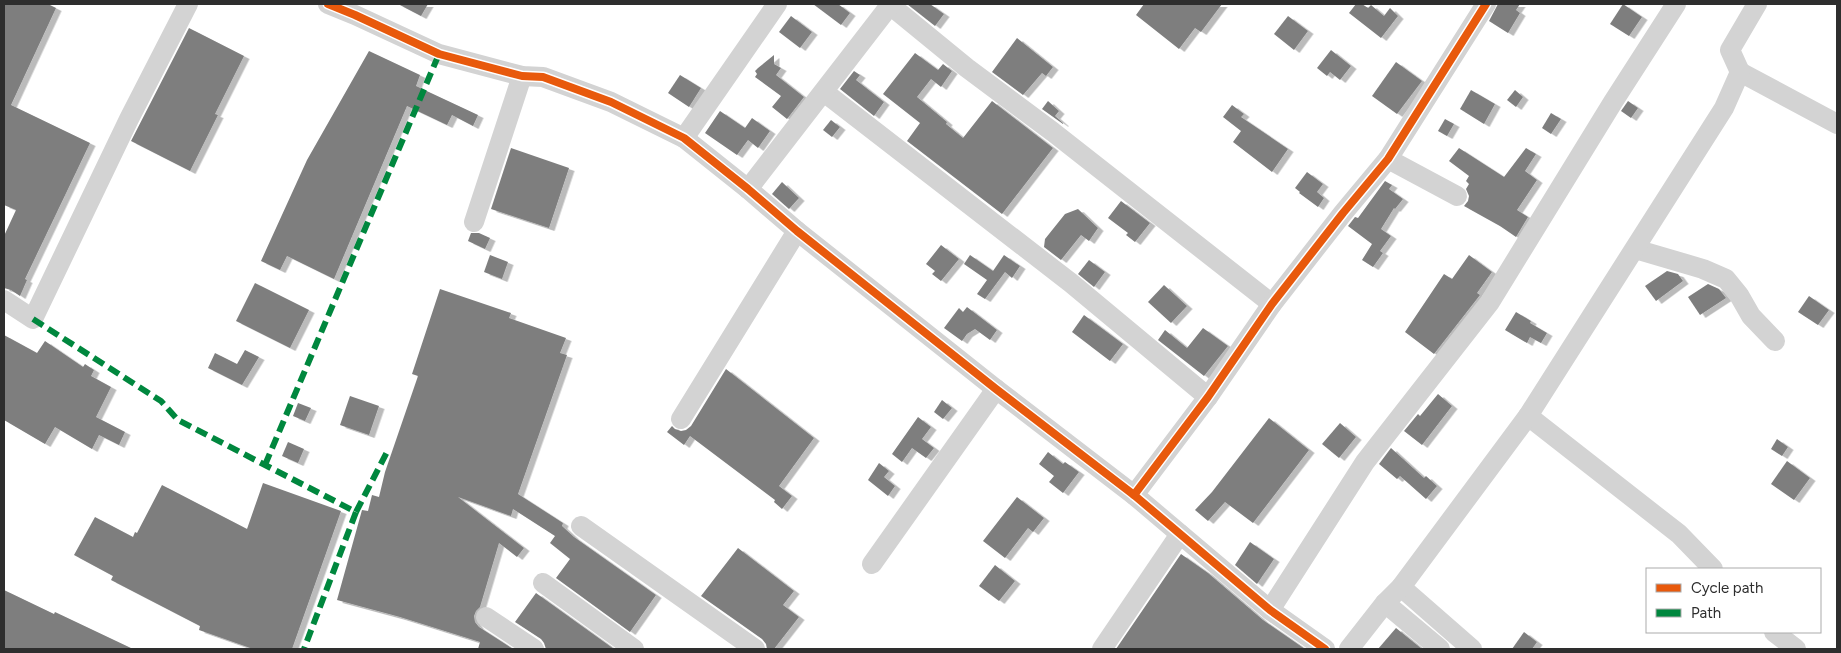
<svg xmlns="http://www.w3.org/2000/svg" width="1841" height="653" font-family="Figtree,sans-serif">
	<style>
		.building { fill: #7e7e7e; filter: url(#shadow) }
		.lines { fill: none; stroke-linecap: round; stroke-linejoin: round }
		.minor { stroke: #d3d3d3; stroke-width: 20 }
		.quiet { stroke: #00873e; stroke-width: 6; stroke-dasharray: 12 6; stroke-linecap: butt }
		.cycleway-casing { stroke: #fff; stroke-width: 11 }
		.cycleway { stroke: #e8590c; stroke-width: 8 }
	</style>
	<defs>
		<filter id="shadow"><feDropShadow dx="5.5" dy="3" stdDeviation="0" flood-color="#0004"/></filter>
	</defs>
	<rect width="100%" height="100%" fill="#fff"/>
	<g class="building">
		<polygon points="4,4 48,4 56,8 11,105 90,143 25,279 27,280 20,296 11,290 4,288 4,236 16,210 4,205"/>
		<polygon points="398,4 428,4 421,16"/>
		<polygon points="813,4 838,4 850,13 841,25"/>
		<polygon points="907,4 930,4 944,14 935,26"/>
		<polygon points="1144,4 1222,4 1201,32 1195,28 1179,49 1136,15"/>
		<polygon points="1356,4 1362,4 1368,8 1371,5 1384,16 1390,8 1398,16 1381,38 1349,13"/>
		<polygon points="1498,4 1520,4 1516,10 1520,13 1508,33 1489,21"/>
		<polygon points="1623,4 1642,17 1629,36 1610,24"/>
		<polygon points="791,16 812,32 800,48 779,32"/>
		<polygon points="1288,16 1308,31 1294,50 1274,34"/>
		<polygon points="189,28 244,56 215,114 218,115 190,171 131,141"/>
		<polygon points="1017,38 1053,67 1046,76 1042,73 1023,95 992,72"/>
		<polygon points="1331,50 1351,66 1340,80 1330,72 1327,76 1317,68"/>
		<polygon points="369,51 420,75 416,86 478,115 473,126 452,115 447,125 407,106 334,279 287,256 280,270 261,261 307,160"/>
		<polygon points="915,53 938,70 943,64 952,71 941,87 931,79 917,97 947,122 946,124 963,138 992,101 1053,148 1002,214 907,141 920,123 883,94"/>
		<polygon points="774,55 774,64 781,68 776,75 804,97 787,119 772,107 781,96 755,77 757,74 755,71 758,68"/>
		<polygon points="1396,62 1422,81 1397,114 1372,96"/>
		<polygon points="854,71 860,75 856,80 884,102 874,116 840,89"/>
		<polygon points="680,75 701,88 689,107 668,93"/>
		<polygon points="1471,90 1495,104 1484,124 1460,109"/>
		<polygon points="1515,90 1523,97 1516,107 1507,100"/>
		<polygon points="1048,101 1059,111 1055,116 1063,123 1063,124 1042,109"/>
		<polygon points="1628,101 1638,108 1631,118 1621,111"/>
		<polygon points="1232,105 1244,114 1241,117 1288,149 1272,172 1233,142 1241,131 1223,117"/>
		<polygon points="720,111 745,128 752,118 770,131 758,148 748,140 737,155 705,133"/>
		<polygon points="1551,113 1561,119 1551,134 1542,128"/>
		<polygon points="1445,119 1454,124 1447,136 1438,131"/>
		<polygon points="831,120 840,127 832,137 823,130"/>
		<polygon points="511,148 569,168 549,228 491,209"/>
		<polygon points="1459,148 1504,177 1526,148 1536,154 1525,171 1537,180 1517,210 1528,217 1516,237 1500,226 1464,206 1468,201 1469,196 1466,189 1469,184 1466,181 1469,176 1449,161"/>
		<polygon points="1307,172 1323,184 1317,192 1324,198 1318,207 1299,193 1300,192 1295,188"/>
		<polygon points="1385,181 1392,185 1389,189 1403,199 1395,209 1394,208 1381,229 1391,236 1380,251 1383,253 1373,267 1362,260 1372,244 1348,226 1355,217 1358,218"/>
		<polygon points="782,182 799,198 789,209 772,194"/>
		<polygon points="1121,201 1150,223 1135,242 1126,235 1128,233 1108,218"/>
		<polygon points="1078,209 1098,228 1089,241 1081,235 1061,260 1044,247 1045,239 1065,214"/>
		<polygon points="471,233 479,233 490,238 485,249 468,241"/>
		<polygon points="941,245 959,259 941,281 932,274 935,271 926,264"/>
		<polygon points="490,255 508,262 502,279 484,272"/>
		<polygon points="970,255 993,271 1004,255 1020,266 1012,278 1005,272 985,299 977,294 987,280 964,264"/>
		<polygon points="1469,255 1492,272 1477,293 1480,295 1434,354 1405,332 1444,274 1452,279"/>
		<polygon points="1089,260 1105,272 1094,287 1078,274"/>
		<polygon points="1667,271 1678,274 1683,281 1656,301 1645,286"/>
		<polygon points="255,283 309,310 290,348 236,321"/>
		<polygon points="1708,284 1719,289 1726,298 1700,315 1688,297"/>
		<polygon points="1164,285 1187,306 1171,323 1148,302"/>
		<polygon points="440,289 511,313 509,318 566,338 560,353 567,355 518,494 563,523 562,526 574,537 656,595 630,632 556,578 570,559 550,543 555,536 513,509 511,516 458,497 524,548 517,557 499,543 480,607 476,611 474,616 475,622 479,627 513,649 478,649 480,642 400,617 337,600 362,510 368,511 372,495 379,497 385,472 418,376 412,374"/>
		<polygon points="1809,296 1829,310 1818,325 1798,312"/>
		<polygon points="967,307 997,330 990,340 975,329 967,334 962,341 944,328 959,308 963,312"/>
		<polygon points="1516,312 1531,321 1530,323 1547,333 1541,343 1530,337 1527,343 1505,330"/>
		<polygon points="1084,315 1123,344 1110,361 1072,332"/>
		<polygon points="1203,328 1228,346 1204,376 1158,340 1165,330 1187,348"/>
		<polygon points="4,335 37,353 45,341 83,367 85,364 94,370 91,376 111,387 96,417 125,432 119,445 99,435 92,449 55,427 45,444 4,420"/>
		<polygon points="245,350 259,357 242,385 208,368 215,353 237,364"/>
		<polygon points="726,369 814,438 779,486 792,496 782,509 774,502 775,500 690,436 684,445 667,432 672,426 675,429 681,431 686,430 691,426"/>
		<polygon points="1438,394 1452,406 1422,445 1404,431 1418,414 1420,416"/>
		<polygon points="350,396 379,406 369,435 340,425"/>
		<polygon points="942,400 952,408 943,419 934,412"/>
		<polygon points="298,403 311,408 305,421 293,416"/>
		<polygon points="918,417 931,427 922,439 934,448 926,458 912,448 902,462 892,454"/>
		<polygon points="1269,418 1309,450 1253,523 1225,502 1208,521 1195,510 1212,492"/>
		<polygon points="1340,423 1356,437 1339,458 1322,444"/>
		<polygon points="1777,439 1788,447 1782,456 1771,449"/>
		<polygon points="288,442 304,449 298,463 282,456"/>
		<polygon points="1391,448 1424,478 1426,476 1437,486 1426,499 1400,476 1397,479 1379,464"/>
		<polygon points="1048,452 1063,464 1065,462 1079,472 1063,493 1049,482 1054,476 1039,464"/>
		<polygon points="1787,461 1810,478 1794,500 1771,484"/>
		<polygon points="879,463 889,471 884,477 895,486 888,496 868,480"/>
		<polygon points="263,483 341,511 292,649 253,649 199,630 200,626 111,580 113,576 74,555 95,517 133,537 135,532 137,533 162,485 247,529"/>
		<polygon points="1017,497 1044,518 1033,532 1028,528 1005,558 983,541"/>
		<polygon points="1250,542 1274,559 1257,584 1235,565"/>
		<polygon points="738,548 794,591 783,605 799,617 774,649 767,649 766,644 762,639 701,596"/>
		<polygon points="1181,554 1208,573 1263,620 1305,649 1116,649"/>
		<polygon points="995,565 1015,581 999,601 979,586"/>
		<polygon points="4,590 54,614 55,612 133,649 4,649"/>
		<polygon points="536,593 614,649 546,649 544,643 541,639 515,622"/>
		<polygon points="1396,628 1422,649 1378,649"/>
		<polygon points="1524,632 1537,642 1532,649 1512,649"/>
	</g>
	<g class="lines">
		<g class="minor">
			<polyline points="328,4 355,15 439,54 522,76 543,77 611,102 684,138 748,189 797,231 996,389 1134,495 1270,610 1325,649"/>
			<polyline points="890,5 967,68 1053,132 1272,304"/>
			<polyline points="1740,72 1837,124"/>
			<polyline points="824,92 1071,283 1208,397"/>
			<polyline points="684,138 777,4"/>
			<polyline points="1388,159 1457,196"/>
			<polyline points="748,189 891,4"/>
			<polyline points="474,222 522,76"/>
			<polyline points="1635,249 1703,269 1726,279 1739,295 1751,316 1775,341"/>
			<polyline points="4,300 33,319 129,119 188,4"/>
			<polyline points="1528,416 1679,534 1713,569"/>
			<polyline points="681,419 797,231"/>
			<polyline points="1134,495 1208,397 1272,304 1343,213 1388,159 1486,4"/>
			<polyline points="581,526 755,649"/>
			<polyline points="872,564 996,389"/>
			<polyline points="543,583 634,649"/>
			<polyline points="1401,587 1472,649"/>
			<polyline points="1385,603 1440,649"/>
			<polyline points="1270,610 1365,462 1490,302 1613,102 1676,4"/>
			<polyline points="486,617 534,649"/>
			<polyline points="1774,632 1796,649"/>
			<polyline points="1102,649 1180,534"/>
			<polyline points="1349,649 1385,603 1401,587 1528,416 1724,108 1740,72 1730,50 1757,4"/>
		</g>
		<g class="quiet">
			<polyline points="33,319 161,401 178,420 356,512 304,649"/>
			<polyline points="265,465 439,54"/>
			<polyline points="356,512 388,450"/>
		</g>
		<g class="cycleway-casing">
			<g id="cycleway">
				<polyline points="328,4 355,15 439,54 522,76 543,77 611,102 684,138 748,189 797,231 996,389 1134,495 1270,610 1325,649"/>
				<polyline points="1134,495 1208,397 1272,304 1343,213 1388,159 1486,4"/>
			</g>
		</g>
		<use href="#cycleway" class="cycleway"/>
	</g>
	<rect width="1841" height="653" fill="none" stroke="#2e2e2e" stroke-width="10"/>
	<rect x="1646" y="568" width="175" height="65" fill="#ffffff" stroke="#ababab"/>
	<rect x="1656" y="584" width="25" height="8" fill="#e8590c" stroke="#ababab"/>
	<text x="1691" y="593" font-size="15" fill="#2e2e2e">Cycle path</text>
	<rect x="1656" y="609" width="25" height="8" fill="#00873e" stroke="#ababab"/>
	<text x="1691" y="618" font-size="15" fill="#2e2e2e">Path</text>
</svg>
